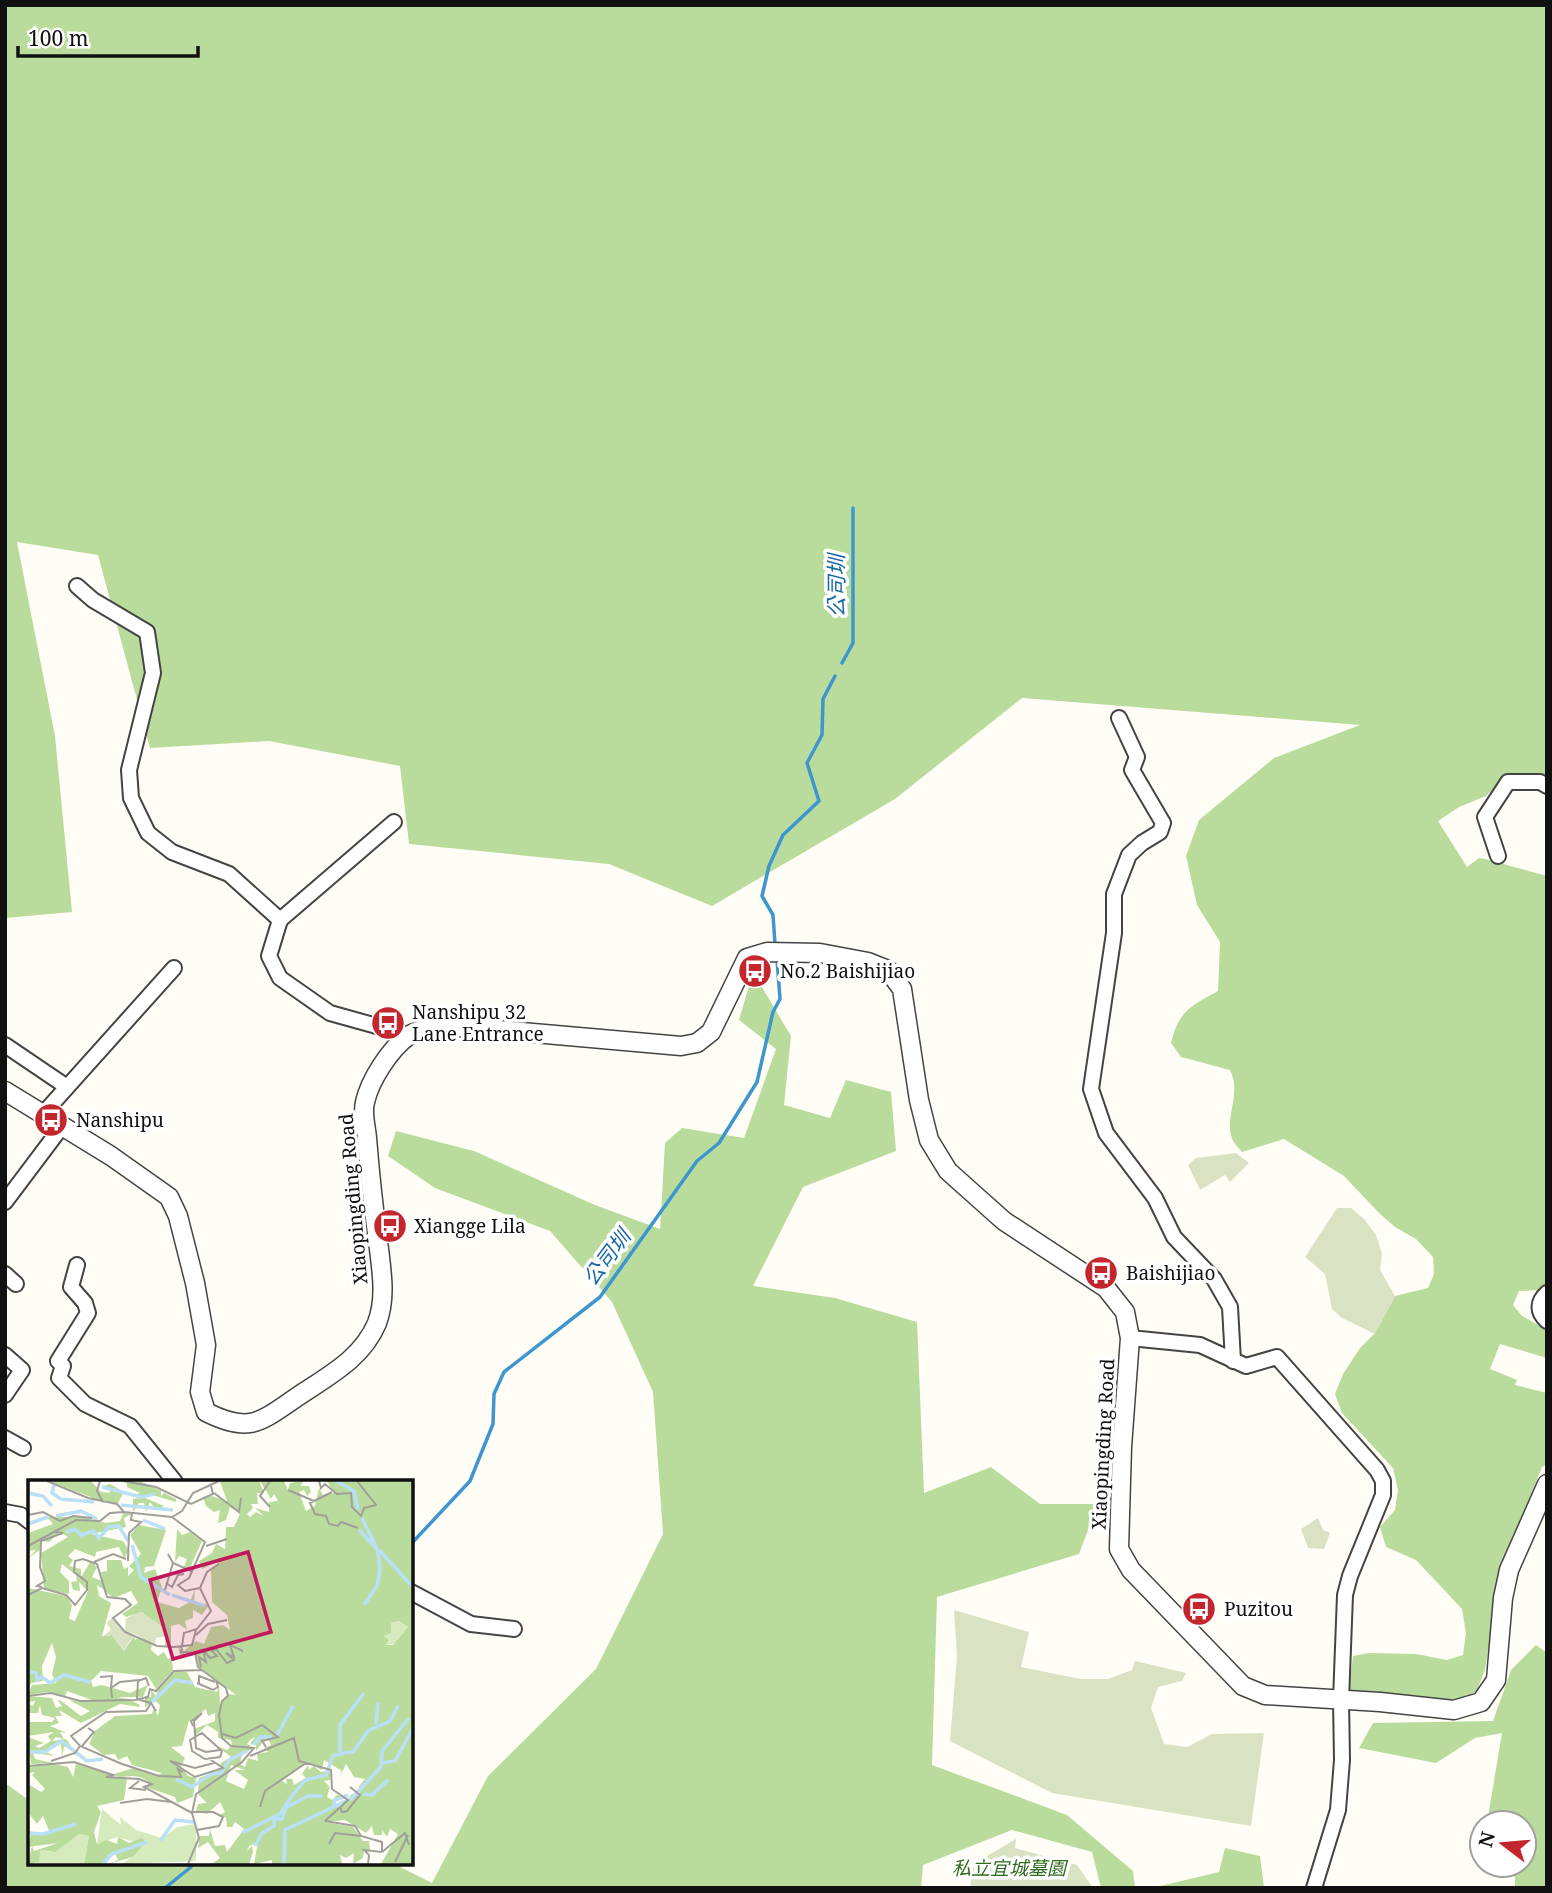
<svg xmlns="http://www.w3.org/2000/svg" width="1552" height="1893" font-family="'Noto Serif','Noto Sans TC',serif">
	<style>
		.forest { fill: #b9dc9c }
		.cemetery { fill: #d9e3c4 }
		.lines { fill: none; stroke-linecap: round; stroke-linejoin: round }
		.stream { stroke: #3f96cf; stroke-width: 3.5 }
		.minor-casing { stroke: #444; stroke-width: 18 }
		.tertiary-casing { stroke: #444; stroke-width: 21 }
		.minor { stroke: #fff; stroke-width: 14 }
		.tertiary { stroke: #fff; stroke-width: 18 }
		.labels { text-anchor: middle; stroke-width: 7; stroke-linejoin: round; paint-order: stroke }
		.poi-label { font-size: 19px; fill: #111; stroke: #fff; text-anchor: start }
		.street-label { font-size: 19px; fill: #111; stroke: #fff }
		.park-label { font-size: 19px; font-style: italic; fill: #2f6b1f; stroke: #fff }
		.water-label { font-size: 21px; font-style: italic; fill: #1768a6; stroke: #fff }
		.inset-river { fill: none; stroke: #b9e0f7; stroke-width: 3.5 }
		.inset-road { fill: none; stroke: #a09f9a; stroke-width: 2 }
		.view { fill: #c2185b; fill-opacity: 0.15; stroke: #c2185b; stroke-width: 3.5 }
		.inset-edge { fill: none; stroke: #111; stroke-width: 3.5 }
	</style>
	<rect width="100%" height="100%" fill="#fffdf5"/>
	<g class="forest">
		<path d="M5,5H1547V782L1507,775L1486,796L1459,807L1438,821L1467,867L1479,858L1485,859L1547,876V1290L1519,1291L1513,1305L1522,1316L1547,1330V1358L1500,1344L1490,1369L1517,1380L1515,1385L1547,1393V1464L1542,1467L1499,1576L1485,1670L1477,1690L1467,1698L1442,1700L1349,1690L1353,1656L1369,1653L1416,1654L1447,1660L1463,1655L1466,1633L1462,1609L1416,1560L1386,1547L1380,1527L1395,1510L1398,1490L1393,1468L1342,1413L1335,1394L1343,1374L1360,1348L1375,1333L1395,1296L1428,1288L1434,1274L1433,1257L1416,1239L1395,1227L1379,1213L1344,1176L1284,1139L1242,1152C1239,1148 1233,1143 1232,1138C1224,1118 1242,1094 1230,1070L1181,1057L1171,1043C1179,1010 1191,1006 1218,991L1220,942L1197,905L1186,856L1199,820L1274,758L1360,725L1022,698L895,799L712,906L609,864L409,844L400,766L269,741L150,748L98,555L17,542L55,736L72,912L5,918Z"/>
		<polygon points="753,972 791,1036 784,1105 830,1118 846,1080 891,1092 896,1151 803,1187 753,1286 835,1298 917,1322 924,1493 991,1467 1040,1504 1098,1504 1079,1554 937,1597 932,1765 1067,1815 1133,1871 1135,1888 1101,1888 1092,1852 1012,1830 923,1865 921,1888 5,1888 5,1783 30,1801 30,1863 392,1863 432,1883 488,1776 596,1669 663,1534 653,1392 612,1302 550,1231 435,1188 388,1156 396,1131 474,1151 595,1205 660,1229 665,1143 682,1128 744,1138 776,1049 739,1020"/>
		<polygon points="1536,1645 1547,1653 1547,1888 1515,1888 1515,1877 1502,1865 1524,1865 1524,1823 1487,1823 1502,1733 1475,1738 1436,1763 1359,1748 1373,1723 1493,1721 1511,1670"/>
		<polygon points="1225,1848 1260,1856 1264,1888 1152,1888 1219,1872"/>
	</g>
	<g class="cemetery">
		<polygon points="1236,1153 1249,1163 1230,1182 1225,1175 1200,1190 1188,1165 1196,1158"/>
		<polygon points="1337,1208 1351,1208 1364,1219 1376,1235 1382,1254 1380,1270 1395,1296 1375,1334 1342,1318 1332,1309 1325,1274 1305,1257"/>
		<polygon points="1318,1518 1323,1530 1330,1533 1324,1549 1308,1548 1301,1529"/>
		<polygon points="954,1610 1029,1632 1021,1667 1081,1679 1108,1679 1132,1670 1135,1661 1186,1673 1182,1681 1158,1687 1151,1708 1164,1744 1187,1747 1212,1734 1264,1733 1251,1826 1052,1793 950,1741 957,1656"/>
		<polygon points="1016,1839 1015,1848 1077,1865 1093,1888 970,1888 973,1864"/>
	</g>
	<g class="lines">
		<g class="stream">
			<polyline points="842,663 853,643 853,508"/>
			<polyline points="775,944 773,915 762,896 769,866 783,835 819,801 807,763 822,735 823,699 835,676"/>
			<polyline points="411,1544 470,1481 493,1424 494,1394 504,1372 600,1297 697,1161 719,1143 757,1082 773,1012 780,999 777,959"/>
			<polyline points="165,1888 191,1867 190,1863"/>
		</g>
		<g class="minor-casing">
			<g id="minor">
				<polyline points="77,586 93,600 147,632 153,673 129,770 131,798 148,833 172,852 229,874 280,920 269,956 280,978 330,1013 409,1035"/>
				<polyline points="1119,718 1137,757 1132,770 1163,823 1160,832 1142,843 1129,855 1114,894 1114,933 1091,1089 1106,1133 1155,1198 1174,1237 1214,1279 1230,1307 1233,1361"/>
				<polyline points="1498,856 1485,817 1508,782 1540,782 1547,786"/>
				<polyline points="280,920 394,822"/>
				<polyline points="5,1045 67,1087"/>
				<polyline points="43,1114 174,968"/>
				<polyline points="5,1202 63,1125"/>
				<polyline points="77,1265 71,1287 85,1303 88,1313 58,1361 63,1366 59,1378 85,1404 130,1426 175,1482"/>
				<polyline points="5,1274 16,1284"/>
				<path d="M1547,1293C1537,1302 1537,1312 1547,1321"/>
				<polyline points="1130,1338 1200,1345 1246,1366 1277,1357 1377,1470 1383,1481 1383,1495 1350,1576 1345,1595 1341,1700 1342,1760 1338,1810 1314,1888"/>
				<polyline points="5,1355 22,1370 5,1395"/>
				<polyline points="5,1438 23,1448"/>
				<polyline points="5,1512 21,1515 30,1522"/>
				<polyline points="411,1592 471,1624 514,1629"/>
			</g>
		</g>
		<g class="tertiary-casing">
			<path id="tertiary" d="M5,1091L111,1156L169,1197L178,1216L195,1283L206,1345L200,1392L206,1412C250,1434 260,1422 297,1397C328,1376 362,1359 377,1323C386,1299 382,1274 379,1249C374,1212 370,1176 367,1138C366,1127 362,1113 365,1102C370,1080 390,1049 408,1036C423,1026 448,1028 465,1027L681,1046L697,1043L711,1032L747,958L767,952L820,953L868,962L888,970L902,989L919,1100L929,1140L948,1171L1004,1221L1106,1288L1125,1312L1130,1338L1122,1447L1119,1549L1131,1570L1243,1686L1265,1695L1380,1702L1454,1710L1481,1702L1496,1680L1503,1598L1509,1570L1547,1484"/>
		</g>
		<use href="#minor" class="minor"/>
		<use href="#tertiary" class="tertiary"/>
	</g>
	<defs>
		<g id="bus-disc" transform="scale(1.75)"><circle r="9.5" fill="#c4262e" stroke="#fff"/><path d="M-5-6H5V4H4V6H2V4H-2V6H-4V4H-5ZM-3.5-4V0h7V-4ZM-3.5 1.2v1.5H-2V1.2ZM2 1.2v1.5H3.5V1.2Z" fill="#fff"/></g>
	</defs>
	<g fill-rule="evenodd">
		<use href="#bus-disc" x="755" y="971"/>
		<use href="#bus-disc" x="388" y="1023"/>
		<use href="#bus-disc" x="51" y="1120"/>
		<use href="#bus-disc" x="390" y="1226"/>
		<use href="#bus-disc" x="1101" y="1273"/>
		<use href="#bus-disc" x="1199" y="1609"/>
	</g>
	<g class="labels">
		<g class="poi-label">
			<text x="780" y="978">No.2 Baishijiao</text>
			<text x="412" y="1019">Nanshipu 32<tspan x="412" dy="22">Lane Entrance</tspan></text>
			<text x="76" y="1127">Nanshipu</text>
			<text x="414" y="1233">Xiangge Lila</text>
			<text x="1126" y="1280">Baishijiao</text>
			<text x="1224" y="1616">Puzitou</text>
		</g>
		<g class="street-label">
			<text transform="translate(353 1199) rotate(-95)" y="7">Xiaopingding Road</text>
			<text transform="translate(1103 1444) rotate(-87)" y="7">Xiaopingding Road</text>
		</g>
		<g class="park-label">
			<text x="1009" y="1875">私立宜城墓園</text>
		</g>
		<g class="water-label">
			<text transform="translate(837 586) rotate(-90)" y="7">公司圳</text>
			<text transform="translate(607 1258) rotate(-53)" y="7">公司圳</text>
		</g>
	</g>
	<g transform="translate(28 1480)">
		<rect width="385" height="385" fill="#fffdf5"/>
		<path d="M371,141L380,147L366,164L358,165L361,161L354,156L362,153L363,143ZM74,329L93,345L92,337L108,350L134,358L149,347L168,344V381L93,384L105,377L113,364L90,357L69,364ZM51,354L61,356L56,384L8,383L12,370L24,372Z" fill="#d5ebbd"/>
		<path d="M21,1H63L73,12L81,13L83,10L76,6L82,4L96,12L90,23H78ZM99,1L114,2L133,11V16L136,13L148,19V22L121,14L115,17L136,26L128,30L122,22L118,32L116,23H111L105,32V19L112,18L107,15L112,13L99,7ZM192,1H231L236,13H229L230,24H223L225,28L219,34L222,37L228,32L236,36L227,28L241,32V22L250,21L246,14L243,19L232,1H256L260,10L262,3L275,1L273,6H281L283,12L279,16L276,10L271,12L278,31L287,26L291,8L295,15L306,13L299,1H385V384H353L370,354L362,349L359,357L354,350V355H346L344,346L338,353L317,340L297,342L325,347L335,361H341L342,371H336L335,378L325,384L326,373L318,378L312,375L314,384H244V380L226,384L230,362L221,366L219,371L224,366L225,372L221,384H184L192,378L180,362L170,368L172,356H181L182,349L187,366L197,365L199,372L216,349L207,342L204,347H199L198,338L192,335L197,332L192,322L179,334L168,331L170,324L179,323L170,314L171,298L192,290L193,283L203,277L189,266L199,270L204,265L203,260L190,258V252L179,245L167,256L166,249L187,241V233L180,236L178,229L161,241L154,266L143,267L157,278L153,286L160,296L168,298L165,317L149,323L147,317L118,307L125,304L112,297L104,296L91,297L79,296L106,288L129,295L134,293L104,285L99,276L90,280L87,274L76,275L61,264L67,251L87,236L124,234L126,227L130,236L132,225L126,220L117,227V216L123,217V210L128,216L132,205L148,191L159,192L167,207L189,212L191,205L192,225L200,214L208,215L170,186L167,173H155L153,166L156,171L168,161L176,164L183,147L195,145L202,150L199,135L184,122L183,90L192,81L174,89L171,81L184,73L188,64L197,69L198,47H206L212,34L202,27L198,40L190,43L192,30L186,32L178,26L175,17L180,15L199,21ZM371,141L380,147L365,165H358L361,160L355,156L363,153V143ZM239,256L243,265L236,268L240,272L229,274L230,281L220,278L217,287L212,284L214,274L226,268L219,264L223,259L227,257L222,264L228,265V271ZM296,280L314,291L312,297L318,284L326,297L337,299L331,306L332,316L324,314L312,328L306,322L318,318L309,315L304,320L299,317L302,306L296,309L301,306L296,301L302,300L303,291L293,292L286,286L281,290L280,285L274,294L278,298L266,305L264,299H258L259,304L254,301L279,282L294,290ZM203,285L217,290H206L220,300L216,309L198,301ZM96,32L104,34L96,38L98,47L63,54L95,61L101,71L96,78L91,67L68,72L67,77L47,69L40,76L45,80L41,86L53,89V97L63,81L69,87L64,97L76,102L75,109L69,105L71,116L83,123L74,156L84,155L96,171L106,156L107,160L111,157L124,162L123,170L130,176L136,172L140,179L152,175L150,167L158,175L144,181L145,190L128,209L120,196L73,191L63,201L65,207L74,205L102,213L120,205L115,217H89L100,219L112,225L111,227L92,224L53,243L31,230L34,236H27L31,243L22,246L39,253L32,252L36,259L28,257L24,261L38,259L43,266L36,267L34,276L33,264L18,272L27,276L5,273L7,279L25,283L3,284L0,257L16,263L7,266L11,268L23,261L20,256L26,252L0,256V242H24L27,238L14,235L12,225L10,233H0V224L5,226L7,221L0,222V216L24,218L28,228L34,226L30,221L32,220L53,236L62,231L41,220L54,222L64,220L39,211L37,217L19,212L0,215L4,205L28,203L24,194L28,177L24,163L14,186L15,201L3,203L0,211V108L38,116L44,125L41,139L47,141L60,111L51,102L52,111L45,110L43,102L49,101L48,95L34,84L32,92L41,101V114L16,109L13,73L40,57L32,52L21,62L14,61L12,70L0,78L8,70L0,71V53L25,44L19,37H55L77,43L92,41ZM111,45L138,50L126,86L117,87L116,93L127,89L134,107L129,122L151,128L162,122L167,109L166,123L181,125L174,135L165,130V138L157,141L159,150L151,144L143,146V164L137,166L138,147L127,145L114,132L98,137L94,134L110,123L103,111L86,118L76,111L73,92L79,91V80H93L96,89L100,87V96L106,90L101,86L113,74L102,55ZM149,49L154,55L162,52L174,61L161,90L156,87L159,79L151,76L147,82ZM26,284L40,287L45,297L48,284L99,299L96,320L69,326L73,332L66,352L69,364L79,360L89,364L90,357L101,363L114,358L117,362L105,377L80,384L90,380L87,373L80,375L78,384H56L61,356L51,354L27,372L12,370L11,382L0,384L4,366L6,371L30,363L0,367L3,354L22,353L15,336L9,344L0,332V304L13,312L17,309L4,295L7,292L0,293V287Z" fill="#b9dc9c" fill-rule="evenodd"/>
		<path d="M113,132L138,149L139,156L128,158L127,164L103,152L106,155L96,170L84,155L75,156L83,150L79,143L84,138L97,151L98,138Z" fill="#d9e3c4"/>
		<path class="inset-river" d="M308,1L326,11L330,30M26,5L24,13L33,19L66,22M74,7L113,17L127,14M0,13L15,16L24,26M93,25L145,30M28,36L53,31L69,39M334,38L349,69M115,40L137,49M0,44L20,37M331,50L350,70L352,91L349,106L336,125M38,52L47,49L53,55L66,51L71,58L81,47L91,46L100,61M104,65L113,97L142,115M351,70L385,107M144,115L177,126M0,191L8,193L9,200L14,197L22,203L36,195L62,202M124,222L147,200L165,203M348,245L350,222M249,255L265,226M226,265L232,257H244M354,271L381,238M0,272H17L33,261L59,281L75,279M312,272V245L336,213M316,273L325,272L340,251L362,241L370,226M354,283L367,281L385,248M148,299L164,307L183,294L193,293L201,280L219,271M335,314L344,315L360,300M259,327L280,316H295M305,327L307,320L320,315M0,353L15,354L48,344M214,353L252,334L266,313M132,361L147,340L166,342M227,366L234,353L246,346V338L254,339L260,321L277,300L298,295L305,276L316,273M75,384L84,374L119,362M256,384L257,350L324,318L353,287L354,271"/>
		<path class="inset-road" d="M19,1L60,18L89,24L96,32M72,1L69,11L75,22M95,1L128,7L163,24L185,14L183,6M291,1L293,8L297,4L309,14L323,13L324,27L333,36L336,28L348,25L329,1M260,10L286,21M304,12L282,23L287,34L298,36L301,44L310,46L313,42L330,48M186,13L211,32L213,18M242,27L232,16L242,1M0,35L15,32L32,41L45,36L64,38M144,37L177,62L161,98L150,105L157,111L172,108L183,131L169,149L156,153L153,172L167,173L170,187L198,208L200,216L194,221L191,235L194,258L203,266L226,268L214,282L168,314L164,333L171,358L160,384M0,66L48,40L72,41L82,33L96,32L144,37L154,31L165,13L191,1M178,66L199,59M140,74L145,83L163,91M100,81L101,53L113,42L103,40L104,33M66,82L85,74L98,79M138,103L144,107L150,95L156,94M14,107L9,106L17,101L12,87L13,61L35,53L27,52M172,108L179,92L191,84M137,110L145,83M0,115L14,108L38,115L47,125L59,110V102L46,92L47,81L55,79L69,84L79,117L97,119L103,125L85,138L97,152L129,166L146,167L164,165L168,150M168,155L180,144L199,140M173,187L171,177L178,182L175,170L182,178L189,176L184,171L188,169L199,183L206,180L198,173L206,177L202,165L215,171M72,197L84,196L83,208M169,203L185,210L190,207L188,200M171,203V196L187,202M121,206L118,198L110,201L109,219L123,223M0,216L23,213L52,221L107,220L120,217L122,209L128,211L146,191L174,190M84,218L83,208L92,202L111,200M128,231L123,223L118,231L78,232L43,256L52,266L94,284L131,296L153,297L150,289L155,292M165,246L163,241L174,233L166,241L168,268L178,272L192,270M174,253L194,271L192,277L177,279L164,271L162,260ZM194,254L208,258L234,245L250,257L234,261L238,267M54,266L66,252L60,248M222,276L266,258L271,281L303,290L304,309L320,320L297,341M180,278L195,288L167,297L142,281L167,288L186,283M23,281L47,273L52,266M0,286L46,282L85,295L78,297L111,299L124,304L116,307L164,333M111,301L102,308L118,310M92,323L119,319L143,322M232,327L237,311L278,283M312,327L314,332L319,331L332,315L322,307M165,332H185L195,337L191,346L169,350M297,341L327,346L333,356L354,362V372M301,364L307,353L333,356M354,372L377,353L381,365M367,382L380,355M340,384L341,375L336,370L354,372"/>
		<path class="view" d="M220,72L243,152L145,179L122,100Z"/>
		<rect width="385" height="385" class="inset-edge"/>
	</g>
	<rect width="1552" height="1893" fill="none" stroke="#111111" stroke-width="14"/>
	<g transform="translate(1503 1844) rotate(286)"><circle r="33" fill="#ffffff" stroke="#a0a0a0" stroke-width="2"/>
	<path d="M0-5L12 26L0 18L-12 26Z" fill="#c4262e"/>
	<text y="-10" font-size="19" font-weight="bold" text-anchor="middle" fill="#111111">N</text>
	</g>
	<path d="M18 46v10h180v-10" fill="none" stroke="#111111" stroke-width="3.5"/>
	<text x="28" y="46" font-size="21" fill="#111111" stroke="#ffffff" stroke-width="5" paint-order="stroke">100 m</text>
</svg>
